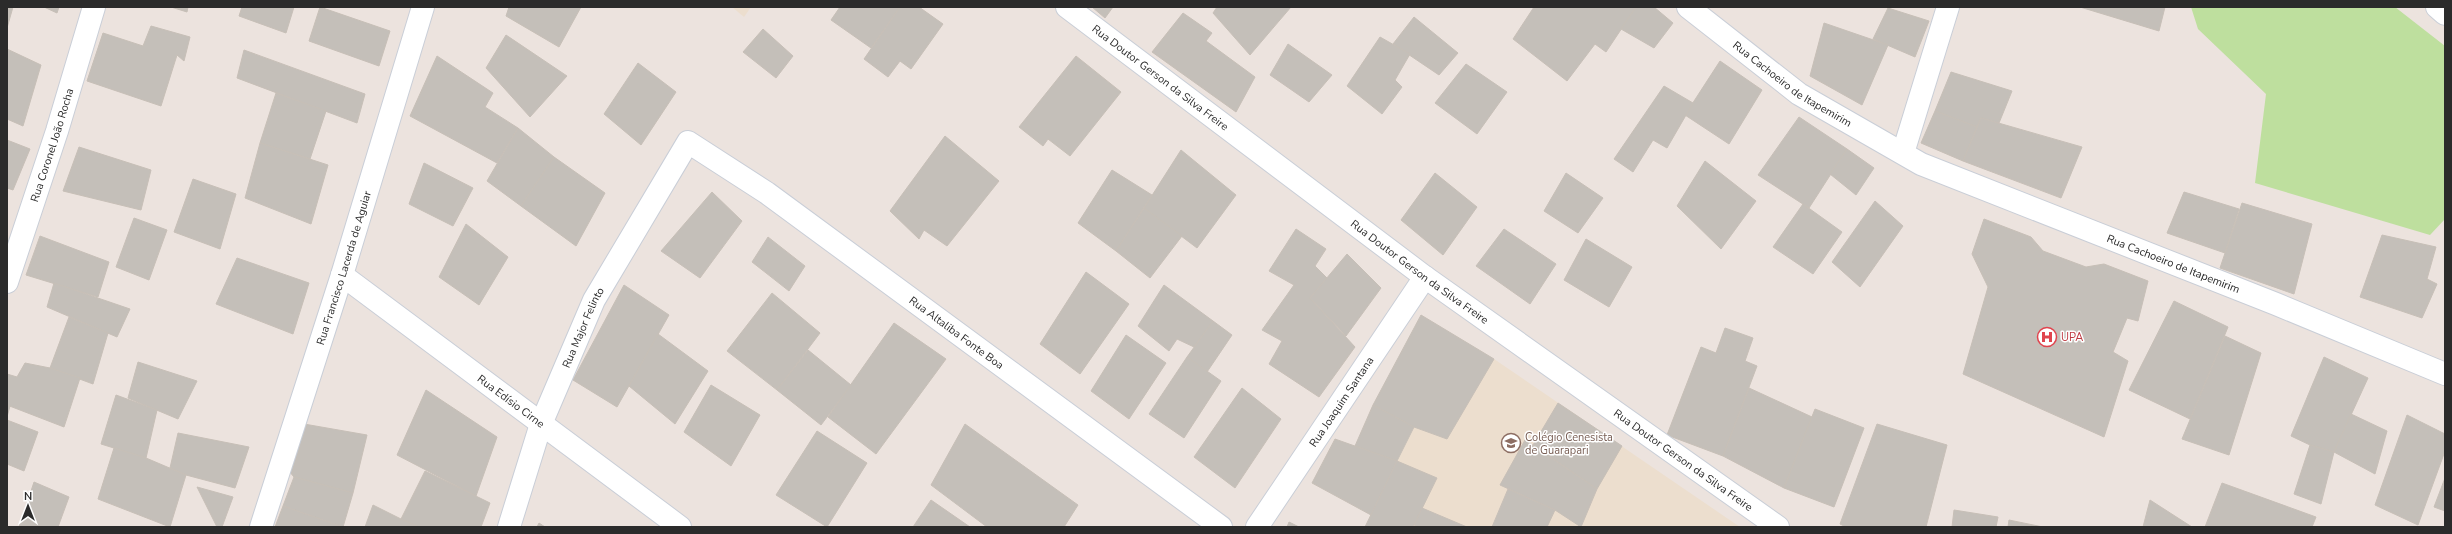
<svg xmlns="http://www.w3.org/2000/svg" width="2452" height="534" font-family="'Nunito Sans',sans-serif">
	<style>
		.education { fill: #ecdece }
		.green { fill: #bedf9e }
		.building { fill: #c4bfb9; stroke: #c7bfb7 }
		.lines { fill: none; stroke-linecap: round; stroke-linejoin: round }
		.minor-casing { stroke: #c9ced7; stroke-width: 24 }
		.tertiary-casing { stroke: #c9ced7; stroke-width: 24 }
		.minor { stroke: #fff; stroke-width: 22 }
		.tertiary { stroke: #fff; stroke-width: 22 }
		.labels { text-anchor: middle; stroke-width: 3; stroke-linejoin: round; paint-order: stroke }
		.street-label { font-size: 11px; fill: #2b2b2b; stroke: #fff }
		.health-label { font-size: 11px; fill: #be3a42; stroke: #fff; text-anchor: start }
		.education-label { font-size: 11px; fill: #785e54; stroke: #fff; text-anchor: start }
	</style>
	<rect width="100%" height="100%" fill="#ece3de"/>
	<g class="education">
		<polygon points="732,7 751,7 744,17"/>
		<polygon points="1494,359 1740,527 1365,527 1414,427 1447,439"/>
	</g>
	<polygon class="green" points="2191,7 2395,7 2445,46 2445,219 2430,235 2255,183 2266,94 2198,29"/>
	<g class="building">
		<polygon points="7,7 13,7 7,28"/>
		<polygon points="44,7 59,7 57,13"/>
		<polygon points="171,7 188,7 187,12"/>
		<polygon points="242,7 294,7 286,33 239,16"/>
		<polygon points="320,7 390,31 379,66 309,41"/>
		<polygon points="509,7 581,7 559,47 506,16"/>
		<polygon points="840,7 900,7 871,48 831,20"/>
		<polygon points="900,7 919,7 943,24 911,69 900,61 888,77 864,59"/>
		<polygon points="1092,7 1113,7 1105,18"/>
		<polygon points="1217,7 1291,7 1250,55 1213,13"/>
		<polygon points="1534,7 1636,7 1606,52 1595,44 1567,81 1513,39"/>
		<polygon points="1636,7 1654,7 1673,23 1654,48 1621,29"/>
		<polygon points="2080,7 2165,7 2159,31"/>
		<polygon points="1888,8 1929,21 1915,57 1873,39"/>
		<polygon points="1183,13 1212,33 1206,41 1255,77 1236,112 1152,52"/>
		<polygon points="1414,17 1458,53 1439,75 1393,44"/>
		<polygon points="1824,23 1888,45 1862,105 1810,76"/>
		<polygon points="151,26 190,37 184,61 177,55 161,106 87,81 103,33 143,46"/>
		<polygon points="763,29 793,56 776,78 743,52"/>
		<polygon points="506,35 567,76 530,117 486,68"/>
		<polygon points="1380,37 1410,54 1395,80 1402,87 1382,114 1347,86"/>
		<polygon points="1288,44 1332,75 1309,102 1270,75"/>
		<polygon points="7,49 41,65 23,126 7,119"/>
		<polygon points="244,50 365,94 357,123 237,78"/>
		<polygon points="437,56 493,93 485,107 518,128 497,163 410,116"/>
		<polygon points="1076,56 1121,92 1070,156 1048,139 1043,146 1019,127"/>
		<polygon points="1720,61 1762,90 1729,144 1685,115"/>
		<polygon points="638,63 676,92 641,145 604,114"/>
		<polygon points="1466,64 1507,92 1477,134 1435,103"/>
		<polygon points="1951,72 2012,91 1999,123 1981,118 1977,127 1935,111"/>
		<polygon points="1664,86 1693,103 1667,148 1653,140 1633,172 1614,159"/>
		<polygon points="276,93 326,111 310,159 260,143"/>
		<polygon points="1935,111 1977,127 1963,161 1921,143"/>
		<polygon points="1799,117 1847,149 1809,208 1758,175"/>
		<polygon points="1981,118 2082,147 2061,198 1963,161"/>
		<polygon points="518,128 554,157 521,206 487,181"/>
		<polygon points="945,136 999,181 947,246 924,230 919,239 890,211"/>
		<polygon points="7,140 30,149 13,190 7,188"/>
		<polygon points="260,143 328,165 311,224 245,198"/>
		<polygon points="79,147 151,170 141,210 63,191"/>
		<polygon points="1847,149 1874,168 1856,195 1830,174"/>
		<polygon points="1181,150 1236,195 1197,248 1144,208"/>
		<polygon points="554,157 605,193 576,246 521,206"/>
		<polygon points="1705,161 1756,201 1721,249 1677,206"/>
		<polygon points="424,163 473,188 453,226 409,204"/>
		<polygon points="1112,170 1152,195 1116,251 1078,223"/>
		<polygon points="1435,173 1477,207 1443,255 1401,220"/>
		<polygon points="1566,173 1603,198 1578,233 1544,211"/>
		<polygon points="193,179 236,194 220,249 174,232"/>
		<polygon points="712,192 742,221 700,278 661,251"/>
		<polygon points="2184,192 2239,209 2225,253 2167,233"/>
		<polygon points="1875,201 1903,226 1860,287 1832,262"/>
		<polygon points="2242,203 2312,224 2294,294 2220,268"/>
		<polygon points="1803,204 1842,232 1813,274 1773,247"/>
		<polygon points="1144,208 1182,236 1150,278 1116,251"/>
		<polygon points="134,218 167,230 149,280 116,267"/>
		<polygon points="1984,219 2031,237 2043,251 2086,267 2104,264 2148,281 2138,321 2127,318 2113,352 2128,361 2104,437 1963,374 1988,287 1972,254"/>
		<polygon points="466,224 508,257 479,305 439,277"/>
		<polygon points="1296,229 1326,249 1315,266 1327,278 1310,298 1355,347 1319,397 1269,364 1282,341 1262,330 1294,285 1269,271"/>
		<polygon points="1504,229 1556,264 1530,304 1476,266"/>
		<polygon points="2382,235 2436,247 2427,279 2437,284 2422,318 2360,297"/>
		<polygon points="40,236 109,262 98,297 26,275"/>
		<polygon points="768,237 805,266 789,291 752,262"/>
		<polygon points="1586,239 1632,267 1609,307 1564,280"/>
		<polygon points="1347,254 1381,288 1346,336 1310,298"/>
		<polygon points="237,258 309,283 293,334 216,304"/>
		<polygon points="1086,272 1129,304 1080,374 1040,344"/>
		<polygon points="54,283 130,309 117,337 47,307"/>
		<polygon points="624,285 669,315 617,407 573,380"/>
		<polygon points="1164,285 1213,321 1194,347 1177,339 1169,351 1138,326"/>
		<polygon points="772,293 820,333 777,390 727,351"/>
		<polygon points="2174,301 2228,327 2190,419 2129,390"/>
		<polygon points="1421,315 1494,359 1447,439 1414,427 1373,405"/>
		<polygon points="69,317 108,333 93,384 50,368"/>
		<polygon points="1213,321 1232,335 1207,372 1187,357"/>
		<polygon points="894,323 946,359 876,454 828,417"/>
		<polygon points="1725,328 1753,338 1745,361 1757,366 1723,456 1667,435 1701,347 1716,353"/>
		<polygon points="658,334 708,371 675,424 629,386"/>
		<polygon points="1126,335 1166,363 1129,419 1091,391"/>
		<polygon points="2225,336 2261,353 2229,455 2182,439"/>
		<polygon points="808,350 851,385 821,425 777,390"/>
		<polygon points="1187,357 1221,381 1184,438 1149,414"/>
		<polygon points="2324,357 2368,378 2334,452 2310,445 2291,436"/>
		<polygon points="138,362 197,381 178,419 128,398"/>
		<polygon points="25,363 50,368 80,378 64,427 7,405 7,374 17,377"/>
		<polygon points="711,385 760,415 731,466 684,432"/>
		<polygon points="1242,388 1281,419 1235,488 1194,457"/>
		<polygon points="1749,388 1812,417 1784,488 1723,456"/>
		<polygon points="426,390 497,437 476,496 397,455"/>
		<polygon points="116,395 157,410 146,458 101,444"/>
		<polygon points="1558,403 1622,446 1597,489 1533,445"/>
		<polygon points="7,405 10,406 7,417"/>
		<polygon points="1373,405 1414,427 1397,461 1355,446"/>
		<polygon points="1815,409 1864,428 1834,507 1784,488"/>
		<polygon points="2351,414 2387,431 2375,474 2334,452"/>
		<polygon points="2407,415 2445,434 2445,451 2418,525 2375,505"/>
		<polygon points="7,420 38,432 24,471 7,464"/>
		<polygon points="304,424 367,435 353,493 294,477 289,471"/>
		<polygon points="965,424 1078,505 1064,527 987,527 931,485"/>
		<polygon points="1877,424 1947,445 1926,527 1846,527 1840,524"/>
		<polygon points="817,431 867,463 827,527 776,495"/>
		<polygon points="178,433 249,447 235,488 186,475 170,468"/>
		<polygon points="1335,439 1397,461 1371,515 1312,483"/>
		<polygon points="1525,440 1597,489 1581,527 1555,510 1500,485"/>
		<polygon points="2310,445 2334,452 2321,504 2294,494"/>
		<polygon points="114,448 146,458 186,475 170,527 98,499"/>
		<polygon points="1397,461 1437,478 1413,527 1365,527"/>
		<polygon points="425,471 490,503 481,527 419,527 401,519"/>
		<polygon points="294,477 353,493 343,527 283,506"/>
		<polygon points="2445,478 2445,511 2434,507"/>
		<polygon points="34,482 69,497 58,527 19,527"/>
		<polygon points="2222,483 2316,517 2312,527 2205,527"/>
		<polygon points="197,487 233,497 222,527 217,527"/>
		<polygon points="1508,489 1555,510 1547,527 1492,527"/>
		<polygon points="931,500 970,527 913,527"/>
		<polygon points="2150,500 2192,527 2143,527"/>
		<polygon points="373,505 401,519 419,527 365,527"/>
		<polygon points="283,506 343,527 275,527"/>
		<polygon points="1422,508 1467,527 1419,527 1414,525"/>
		<polygon points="1954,510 1998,517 1996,527 1952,527"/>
		<polygon points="2009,520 2043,527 2008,527"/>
		<polygon points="1289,522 1299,527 1287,527"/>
		<polygon points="539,523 545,527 537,527"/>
	</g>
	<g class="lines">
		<g class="minor-casing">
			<g id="minor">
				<path id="s1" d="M1688,7L1799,94L1921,164L2276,304L2445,374"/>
				<polyline points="2437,7 2445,14"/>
				<polyline points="1903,153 1948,7"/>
				<path id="s2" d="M342,275L680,527"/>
				<path id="s3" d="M7,282L57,131L94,7"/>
				<path id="s4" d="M261,527L342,275L423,7"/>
				<path id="s5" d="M509,527L541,424L594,300L688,142L767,193L1221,527"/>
			</g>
		</g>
		<g class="tertiary-casing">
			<g id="tertiary">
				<path id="s6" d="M1067,7L1425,277L1778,527"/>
				<path id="s7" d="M1257,527L1425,277"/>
			</g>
		</g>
		<use href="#minor" class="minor"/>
		<use href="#tertiary" class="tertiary"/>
	</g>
	<defs>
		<g id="hospital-ring" transform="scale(1)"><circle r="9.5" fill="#fff" stroke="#e0444e" stroke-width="1.5"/><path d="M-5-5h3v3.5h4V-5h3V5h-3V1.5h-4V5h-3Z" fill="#e0444e"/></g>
		<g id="school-ring" transform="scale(1)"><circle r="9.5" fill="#fff" stroke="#8d6e63" stroke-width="1.5"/><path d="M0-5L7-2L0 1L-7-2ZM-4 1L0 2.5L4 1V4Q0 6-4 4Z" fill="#8d6e63"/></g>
	</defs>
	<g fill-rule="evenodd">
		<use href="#hospital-ring" x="2047" y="337"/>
		<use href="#school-ring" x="1511" y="443"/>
	</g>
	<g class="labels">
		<g class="street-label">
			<text dy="4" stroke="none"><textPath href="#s6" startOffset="117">Rua Doutor Gerson da Silva Freire</textPath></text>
			<text dy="4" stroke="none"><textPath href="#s1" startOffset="130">Rua Cachoeiro de Itapemirim</textPath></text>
			<text dy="4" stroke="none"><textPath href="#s3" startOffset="144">Rua Coronel João Rocha</textPath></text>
			<text dy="4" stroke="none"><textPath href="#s1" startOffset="553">Rua Cachoeiro de Itapemirim</textPath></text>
			<text dy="4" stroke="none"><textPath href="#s4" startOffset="272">Rua Francisco Lacerda de Aguiar</textPath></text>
			<text dy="4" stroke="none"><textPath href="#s6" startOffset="441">Rua Doutor Gerson da Silva Freire</textPath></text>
			<text dy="4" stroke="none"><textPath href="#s5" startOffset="213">Rua Major Felinto</textPath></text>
			<text dy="4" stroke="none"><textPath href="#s5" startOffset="756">Rua Altaliba Fonte Boa</textPath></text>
			<text dy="4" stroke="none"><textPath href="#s2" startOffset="211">Rua Edísio Cirne</textPath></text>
			<text dy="4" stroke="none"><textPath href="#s7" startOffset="151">Rua Joaquim Santana</textPath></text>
			<text dy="4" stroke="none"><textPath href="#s6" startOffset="765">Rua Doutor Gerson da Silva Freire</textPath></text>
		</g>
		<g class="health-label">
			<text x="2061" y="341">UPA</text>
		</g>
		<g class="education-label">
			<text x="1525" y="441">Colégio Cenesista<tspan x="1525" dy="13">de Guarapari</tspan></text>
		</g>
	</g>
	<rect width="2452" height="534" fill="none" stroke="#2b2b2b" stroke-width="16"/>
	<g transform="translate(28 506)" stroke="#ffffff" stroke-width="3" paint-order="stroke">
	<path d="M0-3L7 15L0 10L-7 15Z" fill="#2b2b2b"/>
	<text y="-6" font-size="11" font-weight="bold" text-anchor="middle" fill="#2b2b2b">N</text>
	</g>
</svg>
